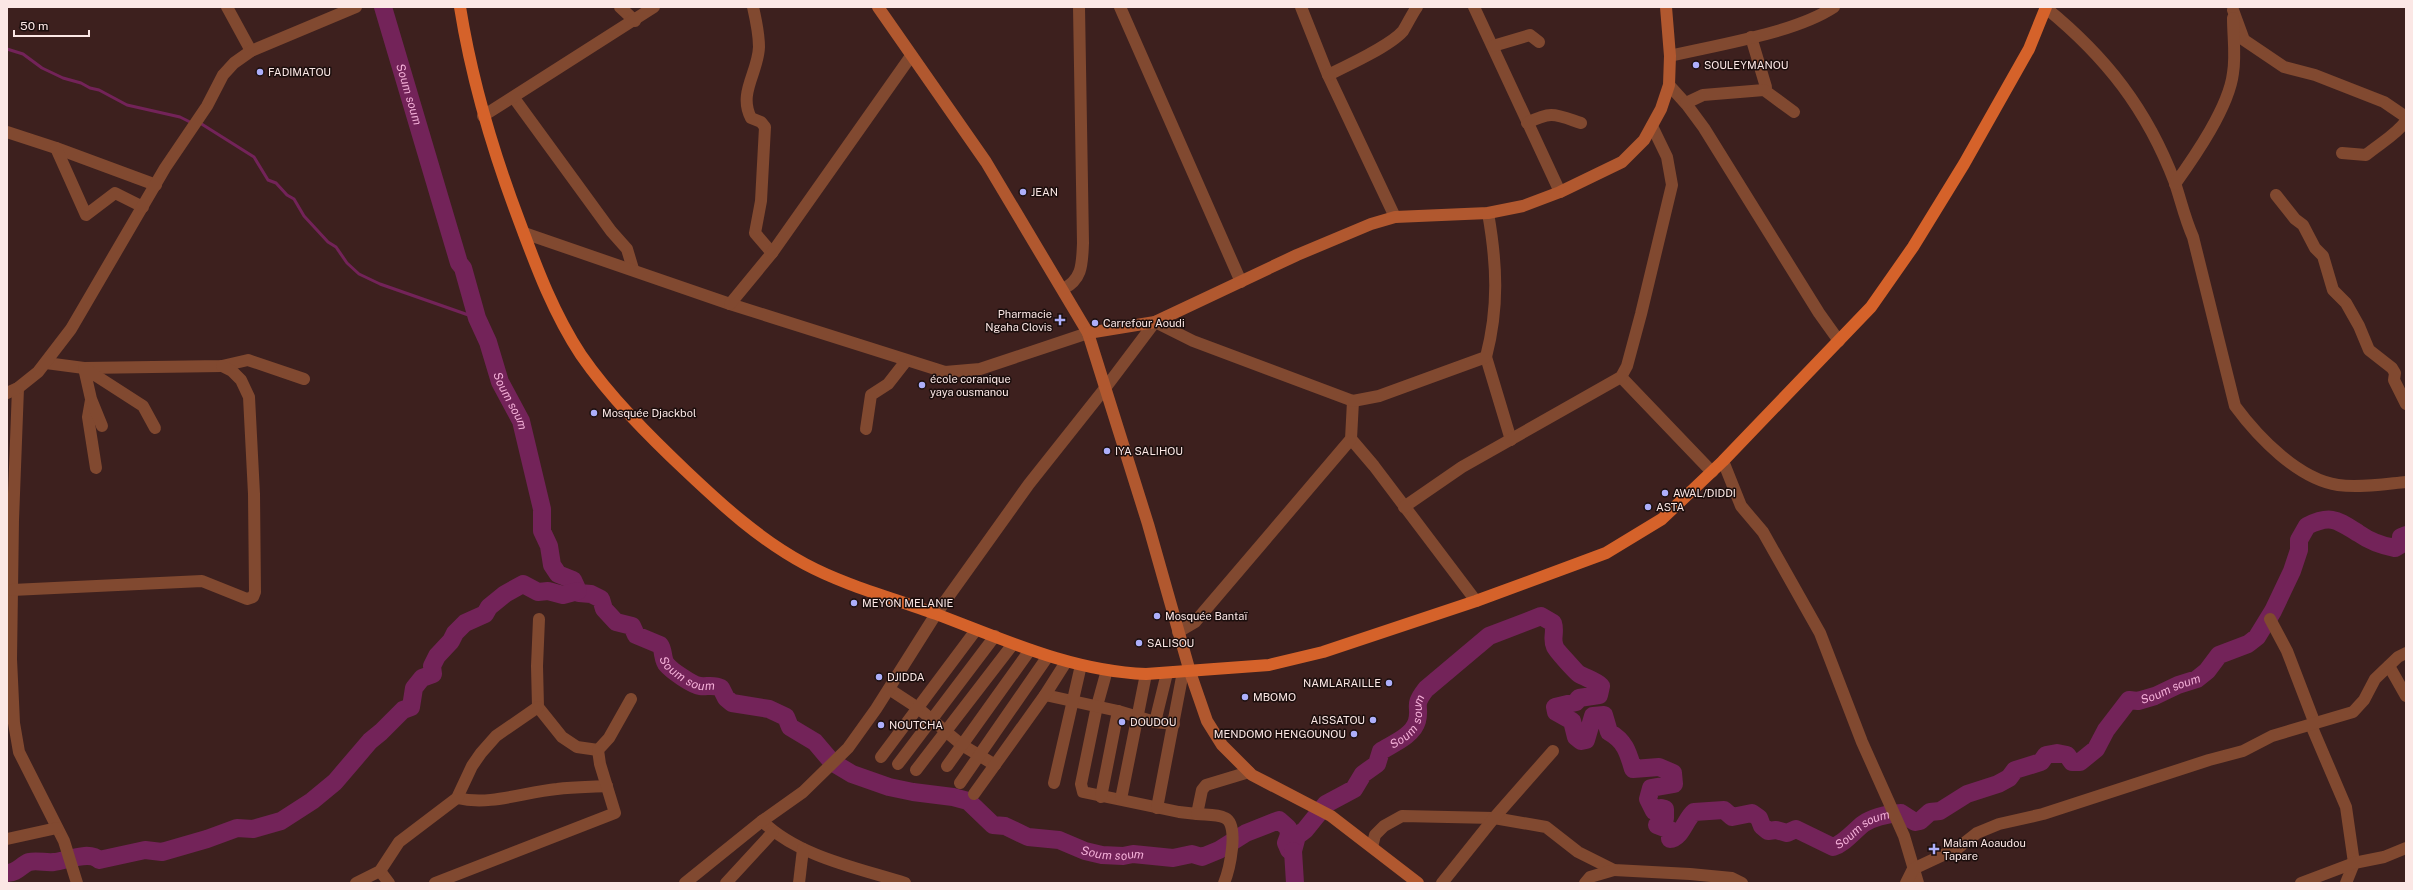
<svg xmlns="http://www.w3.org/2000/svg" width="2413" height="890" font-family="'Public Sans',sans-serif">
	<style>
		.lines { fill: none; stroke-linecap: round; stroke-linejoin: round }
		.stream { stroke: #732359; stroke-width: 3 }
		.river { stroke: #732359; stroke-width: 18 }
		.street { stroke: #814930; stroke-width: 12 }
		.secondary { stroke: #b1582f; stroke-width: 12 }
		.primary { stroke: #d5622a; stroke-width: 12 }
		.poi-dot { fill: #adaffb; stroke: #1b0e0d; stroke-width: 1.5 }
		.labels { text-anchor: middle; stroke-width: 3; stroke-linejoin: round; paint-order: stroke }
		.poi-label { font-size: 11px; fill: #fbe7e5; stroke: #1b0e0d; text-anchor: start }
		.water-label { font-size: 12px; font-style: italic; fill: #f3aed7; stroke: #1b0e0d }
	</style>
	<rect width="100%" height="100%" fill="#3d201e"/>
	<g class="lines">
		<g class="stream">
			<polyline points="7,49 23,54 42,68 63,78 81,83 90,88 99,90 127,105 180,117 192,123"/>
			<polyline points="200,123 254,157 268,180 276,183 287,195 294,199 304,216 328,242 336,247 347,263 359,274 380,284 477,318"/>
		</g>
		<g class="river">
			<path id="s1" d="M383,7L459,263L463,268L477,318L488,342L500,382L521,421L542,509V531L549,546L552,565L558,574L573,580L579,593L591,594L601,599L604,609L616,622L632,626L636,635L660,645C664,650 662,660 667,665C671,670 692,685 700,686C707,687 713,684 721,688L726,698L732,703L769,709L786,717L790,727L815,742L832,762L852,774L889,787L913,792L953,797L968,801L993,825L1005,826L1028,837L1059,840L1085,851L1102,855L1123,856L1133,854L1173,858L1192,854L1202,857L1219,850L1246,833L1279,820L1288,828L1289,835L1286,843L1289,850L1293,851L1297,836L1305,830L1326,804L1354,789L1363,774L1377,764L1381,751C1392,744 1413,736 1417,721C1421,705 1412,707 1426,689L1489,636L1541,616L1553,623C1556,632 1551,639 1555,647C1556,650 1577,673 1579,674C1586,678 1596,681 1601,686L1599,695L1579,698L1576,702L1555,707L1556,712L1572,721L1576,737L1581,741L1586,740L1593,716L1604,715L1609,732C1625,741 1628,752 1633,769L1659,767L1673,773L1674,784L1651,788L1648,799L1654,811L1661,808L1665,809V818L1657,825L1670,830V839C1681,839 1686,818 1694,812L1724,810L1732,817L1752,813L1759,818L1762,826L1768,831L1776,830L1787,833L1796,829L1833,847C1845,843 1853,832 1863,824C1873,817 1888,814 1901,813L1915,822L1920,821L1930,812L1940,811L1967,794L1998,784L2009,778L2015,770L2041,762L2046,755L2057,753L2067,755L2072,762H2080L2096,749L2106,730L2129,700L2138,701L2155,696L2178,685L2197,679L2207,671L2219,655L2248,644L2257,637L2273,611L2292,571L2299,550V540L2307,526C2331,514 2337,520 2358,533C2368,540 2383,546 2395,548L2400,545L2401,537L2406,535"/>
			<polyline points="1293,851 1295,883"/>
			<path d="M7,873C17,873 21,865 29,862C37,860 46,863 54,862C66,861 89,850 99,860L145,850L162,852L207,839L237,828L253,829L281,821L312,801L335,782L370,741L381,732L403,710L411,707L414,688L422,678L433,674L432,666L437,656L451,641L455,633L465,623L485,614L489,607L505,594L523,584L538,592L548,591L563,595L578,591"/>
		</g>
		<g class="street">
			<polyline points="227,7 251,51"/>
			<polyline points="620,7 635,21"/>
			<path d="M753,7C756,20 759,34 759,47C758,73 738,93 751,118L761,122L765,127L761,201L755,233L772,253"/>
			<polyline points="1120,7 1241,282"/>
			<polyline points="1301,7 1328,75 1395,217"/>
			<polyline points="1474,7 1560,192"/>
			<path d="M2046,8C2106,57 2147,109 2175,183C2181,201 2185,219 2193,237L2235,406C2258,437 2298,479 2338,485C2360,488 2385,484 2406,482"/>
			<polyline points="2233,10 2244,40 2284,67 2315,75 2384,102 2406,117"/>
			<polyline points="1751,37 1766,87 1764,90"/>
			<polyline points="1493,46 1530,35 1539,42"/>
			<path d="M1670,56C1717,45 1795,33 1834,7"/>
			<path d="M1328,75C1347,66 1390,46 1403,31C1408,23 1412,14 1417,7"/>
			<polyline points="1669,85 1687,105 1704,128 1819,313 1839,341"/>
			<polyline points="514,98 611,231 627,249 633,269"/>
			<polyline points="1686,103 1703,95 1764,90 1794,112"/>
			<polyline points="483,116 654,7"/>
			<path d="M1527,123C1552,111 1554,114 1581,123"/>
			<polyline points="7,132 56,148 156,185"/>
			<polyline points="56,148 86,215 115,193 143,207"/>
			<path d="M2342,153L2366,155C2379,144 2396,135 2406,121"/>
			<path d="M2175,184C2195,156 2229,107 2233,73C2236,56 2233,36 2233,18"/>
			<polyline points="2276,195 2295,219 2303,225 2315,248 2323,256 2333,290 2346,303 2359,326 2369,350 2392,368 2395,373 2394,380 2406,404"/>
			<polyline points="524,233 730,304 945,372 980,369 1088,333"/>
			<path d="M1063,289C1083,279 1082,263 1083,243L1079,7"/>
			<polyline points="730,304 772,253 911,56"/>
			<polyline points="1486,357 1511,440"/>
			<polyline points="46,363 84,368 222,366 248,360 304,379"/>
			<polyline points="1621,377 1712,472"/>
			<polyline points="18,388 13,520 11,659 14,723 19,752 64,841 77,883"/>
			<polyline points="7,393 18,388 38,372 71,329 165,168 207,106 223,75 234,63 251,51 356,7"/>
			<polyline points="91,400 88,417 96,468"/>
			<polyline points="102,426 91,399 84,368 143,406 155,428"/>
			<polyline points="866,429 871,395 888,384 906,361"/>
			<polyline points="1351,439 1374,466 1476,601"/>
			<polyline points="1723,461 1741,506 1763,532 1820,633 1862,742 1904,836 1918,883"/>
			<polyline points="1404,507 1462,467 1621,377 1627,366 1641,314 1672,185 1667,157 1652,126"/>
			<polyline points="12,590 202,581 247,599 253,597 255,592 254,494 249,397 241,380 232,371 222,366"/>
			<polyline points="539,619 537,666 538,707 562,737 577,747 598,750"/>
			<polyline points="2270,619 2287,651 2315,724"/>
			<polyline points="1178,632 1195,622 1351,439 1353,401"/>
			<polyline points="2389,666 2406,696"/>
			<polyline points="1107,670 1097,706 1081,784 1083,792 1179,812 1197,814 1202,790 1206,785 1249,772"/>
			<polyline points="889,689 918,708 962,745 995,765"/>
			<polyline points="1045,695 1118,711 1155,722 1174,724"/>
			<polyline points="1155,722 1167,673"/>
			<polyline points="2311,725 2346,807 2354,863 2346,883"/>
			<polyline points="881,757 976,630"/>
			<polyline points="898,764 995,636"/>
			<polyline points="947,766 1030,650"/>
			<polyline points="916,770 1013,644"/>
			<polyline points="960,783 1048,656"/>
			<polyline points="1054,783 1081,665"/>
			<polyline points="974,794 1045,695 1066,662"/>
			<polyline points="1101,797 1118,711"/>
			<path d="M457,798C491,806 524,792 557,789C574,787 590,787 607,786"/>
			<polyline points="1121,799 1146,674"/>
			<polyline points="1157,808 1183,672"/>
			<path d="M1197,814C1205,815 1217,814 1225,818C1240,825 1229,871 1224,883"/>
			<path d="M762,821C799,857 858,868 905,883"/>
			<polyline points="7,839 57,828"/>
			<polyline points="1372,847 1375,835 1384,826 1402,816 1494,818 1546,827 1578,852 1614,870 1690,874 1732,878 1742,883"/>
			<polyline points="380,871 389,883"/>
			<polyline points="356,883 380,871 399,842 457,798 472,766 481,753 496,736 538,707"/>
			<polyline points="435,883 615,813 600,764 598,750 609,738 631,699"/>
			<path d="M685,883L762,821L803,792L848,748L876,709L936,614L1029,484L1106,387L1155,322L1193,341L1353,401L1379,396L1486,357C1499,307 1497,264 1488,213"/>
			<polyline points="726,883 773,832"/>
			<polyline points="799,883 803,849"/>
			<polyline points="1442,883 1494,818 1553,751"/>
			<polyline points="1585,883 1590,877 1614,870"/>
			<polyline points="1906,883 1913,869 1958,848 1977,833 1999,824 2043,814 2209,760 2243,751 2272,736 2353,712 2364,700 2375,679 2398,657 2406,653"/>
			<polyline points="2301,883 2354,863 2384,857 2406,848"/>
		</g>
		<g class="secondary">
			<polyline points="878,7 986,162 1088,333 1148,524 1190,672 1207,721 1222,745 1252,775 1331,816 1418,883"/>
			<polyline points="1088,333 1155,322 1297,255 1371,224 1395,217 1488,213 1523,206 1560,192 1622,162 1644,140 1661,109 1669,85 1670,56 1666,7"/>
		</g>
		<path class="primary" d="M460,7C472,82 493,152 520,223C537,269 554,314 581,355C610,397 649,436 686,471C723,506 759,539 805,564C846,586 893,598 936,614C1005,640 1071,671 1146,674L1269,665L1323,652L1476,601L1606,553L1662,519L1723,461L1871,307L1913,247L1964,164L2029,49L2046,7"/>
	</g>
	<g class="poi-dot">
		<circle cx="1696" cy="65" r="4"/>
		<circle cx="260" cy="72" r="4"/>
		<circle cx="1023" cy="192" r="4"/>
		<path d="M1058 314h4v4h4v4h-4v4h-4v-4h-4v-4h4z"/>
		<circle cx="1095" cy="323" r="4"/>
		<circle cx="922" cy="385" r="4"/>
		<circle cx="594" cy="413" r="4"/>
		<circle cx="1107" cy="451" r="4"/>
		<circle cx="1665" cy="493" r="4"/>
		<circle cx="1648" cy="507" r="4"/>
		<circle cx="854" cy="603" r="4"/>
		<circle cx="1157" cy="616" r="4"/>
		<circle cx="1139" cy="643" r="4"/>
		<circle cx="879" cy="677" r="4"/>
		<circle cx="1389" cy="683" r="4"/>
		<circle cx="1245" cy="697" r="4"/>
		<circle cx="1373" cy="720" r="4"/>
		<circle cx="1122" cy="722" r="4"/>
		<circle cx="881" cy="725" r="4"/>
		<circle cx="1354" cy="734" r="4"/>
		<path d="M1932 843h4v4h4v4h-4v4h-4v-4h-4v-4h4z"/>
	</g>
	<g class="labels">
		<g class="poi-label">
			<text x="1704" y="69">SOULEYMANOU</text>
			<text x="268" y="76">FADIMATOU</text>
			<text x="1031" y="196">JEAN</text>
			<text x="1052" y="318" text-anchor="end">Pharmacie<tspan x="1052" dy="13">Ngaha Clovis</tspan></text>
			<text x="1103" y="327">Carrefour Aoudi</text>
			<text x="930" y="383">école coranique<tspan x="930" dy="13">yaya ousmanou</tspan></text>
			<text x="602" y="417">Mosquée Djackbol</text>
			<text x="1115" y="455">IYA SALIHOU</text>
			<text x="1673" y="497">AWAL/DIDDI</text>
			<text x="1656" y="511">ASTA</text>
			<text x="862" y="607">MEYON MELANIE</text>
			<text x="1165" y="620">Mosquée Bantaï</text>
			<text x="1147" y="647">SALISOU</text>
			<text x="887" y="681">DJIDDA</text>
			<text x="1381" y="687" text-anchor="end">NAMLARAILLE</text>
			<text x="1253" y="701">MBOMO</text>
			<text x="1365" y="724" text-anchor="end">AISSATOU</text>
			<text x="1130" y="726">DOUDOU</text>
			<text x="889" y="729">NOUTCHA</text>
			<text x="1346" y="738" text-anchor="end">MENDOMO HENGOUNOU</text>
			<text x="1943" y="847">Malam Aoaudou<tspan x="1943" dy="13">Tapare</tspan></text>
		</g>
		<g class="water-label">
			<text dy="4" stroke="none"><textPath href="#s1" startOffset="91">Soum soum</textPath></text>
			<text dy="4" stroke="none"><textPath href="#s1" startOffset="415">Soum soum</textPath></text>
			<text dy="4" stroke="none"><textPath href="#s1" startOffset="775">Soum soum</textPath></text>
			<text dy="4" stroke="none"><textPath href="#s1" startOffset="2895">Soum soum</textPath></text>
			<text dy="4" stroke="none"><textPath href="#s1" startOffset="1655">Soum soum</textPath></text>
			<text dy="4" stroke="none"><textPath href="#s1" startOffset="2522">Soum soum</textPath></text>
			<text dy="4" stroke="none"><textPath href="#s1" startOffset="1257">Soum soum</textPath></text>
		</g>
	</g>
	<rect width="2413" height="890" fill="none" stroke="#fbe7e5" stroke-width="16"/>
	<path d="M14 30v6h75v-6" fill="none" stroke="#fbe7e5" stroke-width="2"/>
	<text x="20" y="30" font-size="12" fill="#fbe7e5" stroke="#1b0e0d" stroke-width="3" paint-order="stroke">50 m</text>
</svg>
